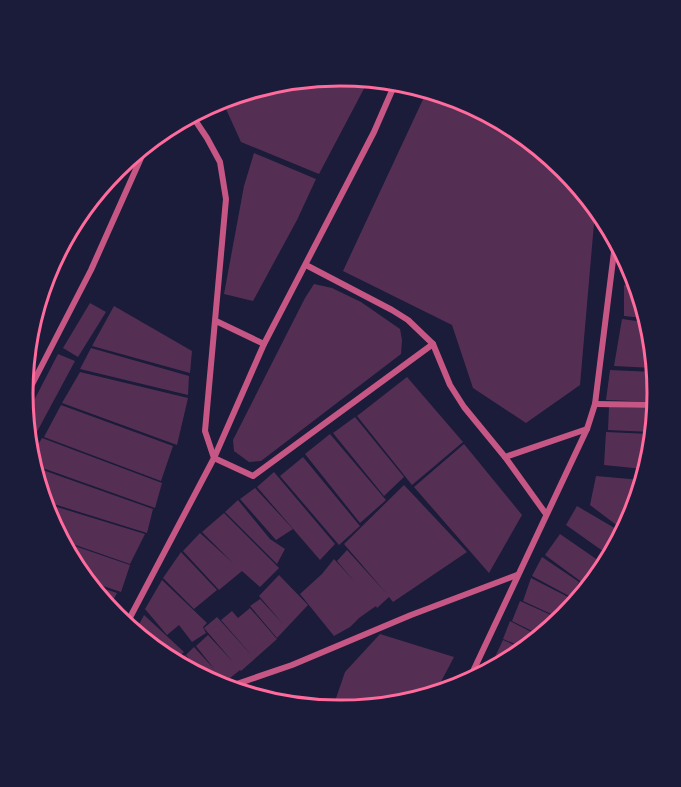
<svg xmlns="http://www.w3.org/2000/svg" width="681" height="787" font-family="'Varela Round',sans-serif">
	<style>
		.building { fill: #542f53 }
		.lines { fill: none; stroke-linecap: round; stroke-linejoin: round }
		.minor { stroke: #c65784; stroke-width: 6 }
		.rim { fill: none; stroke: #ff6b9d; stroke-width: 3 }
	</style>
	<rect width="100%" height="100%" fill="#1b1b3a"/>
	<g class="building">
		<polygon points="341,76 368,81 319,174 241,142 226,109 232,97"/>
		<polygon points="426,93 463,100 566,169 595,212 580,385 526,423 473,388 452,325 343,271"/>
		<polygon points="254,153 316,179 297,220 253,301 224,294 244,186"/>
		<polygon points="627,261 634,272 636,279 625,278"/>
		<polygon points="314,284 332,288 361,302 400,329 402,340 401,354 261,461 249,462 234,451 233,440 305,298"/>
		<polygon points="624,285 637,286 643,318 624,316"/>
		<polygon points="90,303 106,312 78,357 63,348"/>
		<polygon points="114,306 192,351 190,373 92,346"/>
		<polygon points="622,319 644,322 653,368 614,366"/>
		<polygon points="91,348 189,376 188,395 80,369"/>
		<polygon points="58,354 75,361 32,441 27,414"/>
		<polygon points="610,370 654,372 658,394 657,402 606,400"/>
		<polygon points="80,372 188,398 177,445 62,403"/>
		<polygon points="407,377 463,442 412,485 357,416"/>
		<polygon points="61,405 173,446 161,481 44,437"/>
		<polygon points="609,407 656,408 651,432 608,430"/>
		<polygon points="355,417 404,477 384,496 333,433"/>
		<polygon points="606,432 650,434 643,469 604,465"/>
		<polygon points="330,434 386,500 360,523 305,454"/>
		<polygon points="42,438 162,483 155,508 37,466 34,452"/>
		<polygon points="464,444 522,515 489,573 414,487"/>
		<polygon points="303,457 360,526 339,545 280,476"/>
		<polygon points="37,468 153,509 147,533 44,501"/>
		<polygon points="274,472 335,544 320,560 257,487"/>
		<polygon points="596,476 641,480 634,516 630,522 619,527 590,505"/>
		<polygon points="404,485 467,552 393,602 389,597 377,608 376,606 359,618 350,627 334,636 300,594 322,574 334,559 354,581 337,561 347,550 387,594 344,544"/>
		<polygon points="255,488 293,529 276,540 240,499"/>
		<polygon points="238,500 270,539 285,549 277,564 225,512"/>
		<polygon points="44,503 145,534 130,564 64,541 47,515"/>
		<polygon points="577,506 623,533 607,554 566,525"/>
		<polygon points="224,513 279,568 260,587 242,571 219,590 183,551 200,533 233,563 202,532"/>
		<polygon points="560,534 602,563 587,586 545,555"/>
		<polygon points="66,543 130,565 121,592 91,582"/>
		<polygon points="181,552 217,590 194,609 163,578"/>
		<polygon points="542,557 579,582 571,597 532,576"/>
		<polygon points="279,575 308,605 277,638 250,606 260,599 283,624 259,596"/>
		<polygon points="531,578 570,598 560,618 523,601"/>
		<polygon points="162,580 207,623 203,627 206,633 192,642 179,625 167,635 145,609"/>
		<polygon points="93,585 117,593 109,608"/>
		<polygon points="520,601 560,619 557,624 540,635 512,621"/>
		<polygon points="250,608 277,639 241,671 240,670 225,682 222,678 215,685 178,660 185,655 195,667 186,655 194,647 215,670 196,646 208,635 233,662 204,628 217,617 253,657 221,620 232,611 238,618"/>
		<polygon points="144,615 184,652 176,659 135,632"/>
		<polygon points="510,621 539,636 522,647 503,639"/>
		<polygon points="380,634 454,657 435,693 340,711 332,710 345,672"/>
		<polygon points="503,640 521,648 500,662 494,659"/>
		<polygon points="249,692 283,694 282,700 249,693"/>
	</g>
	<g class="lines">
		<g class="minor">
			<polyline points="193,117 207,138 220,162 226,199 205,431 214,458"/>
			<polyline points="306,265 392,310 408,320 433,344 450,385 464,407 505,457 546,514"/>
			<polyline points="216,321 264,344"/>
			<polyline points="24,400 91,270 145,149"/>
			<polyline points="595,404 656,405"/>
			<polyline points="505,457 587,429"/>
			<polyline points="214,458 253,476 433,344"/>
			<polyline points="126,625 214,458 264,344 374,132 394,86"/>
			<polyline points="467,684 587,429 595,404 615,244"/>
			<polyline points="225,688 292,665 411,615 517,575"/>
		</g>
	</g>
	<path d="M0 0H681V787H0ZM33 393a307 307 0 1 1 614 0a307 307 0 1 1-614 0Z" fill="#1b1b3a" fill-rule="evenodd"/>
	<path class="rim" d="M33 393a307 307 0 1 1 614 0a307 307 0 1 1-614 0Z"/>
</svg>
